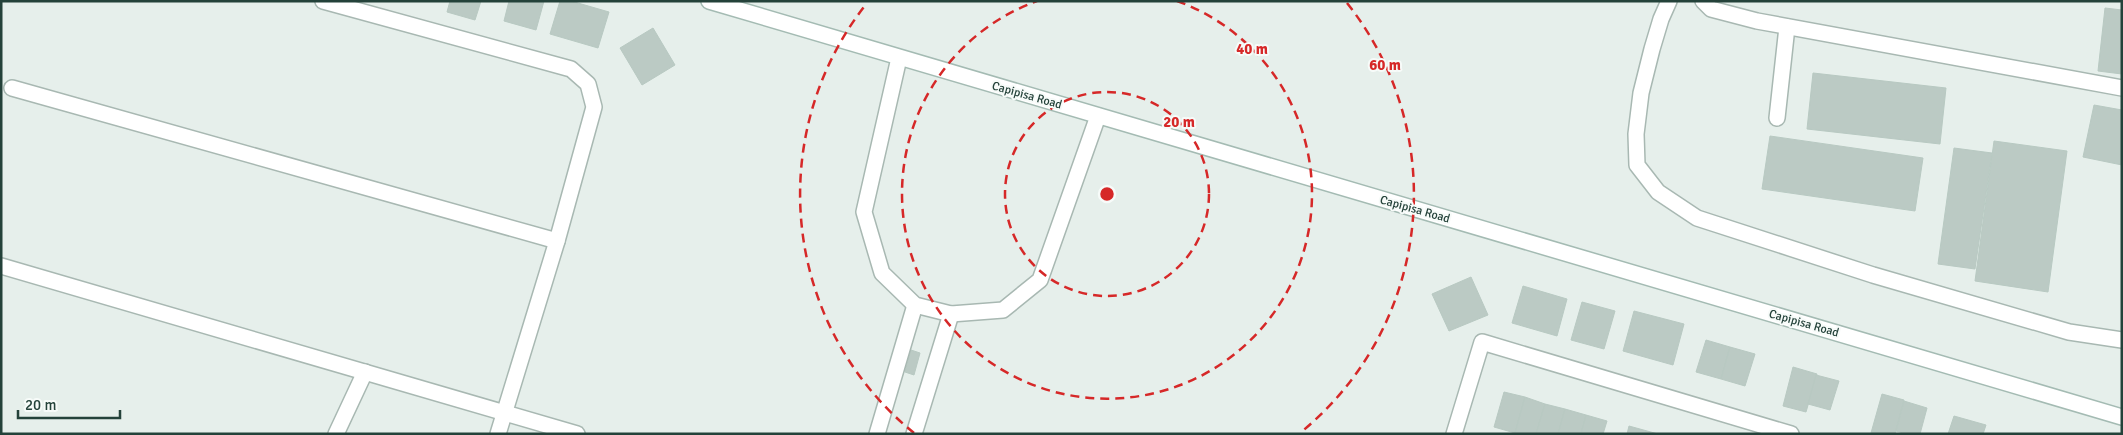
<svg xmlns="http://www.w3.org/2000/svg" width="2123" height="435" font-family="Signika,sans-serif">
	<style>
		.building { fill: #bbcac4; stroke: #b8c9c2 }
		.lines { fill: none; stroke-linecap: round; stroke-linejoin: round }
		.service-casing { stroke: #a8b8b2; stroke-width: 18 }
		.minor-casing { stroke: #a8b8b2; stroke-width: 18 }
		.secondary-casing { stroke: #a4bbb3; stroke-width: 18 }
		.service { stroke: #fff; stroke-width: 15 }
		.minor { stroke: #fff; stroke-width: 15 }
		.secondary { stroke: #fff; stroke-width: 15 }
		.ring { fill: none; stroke: #d62828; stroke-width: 2.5; stroke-dasharray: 9 6 }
		.labels { text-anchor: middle; stroke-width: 4; stroke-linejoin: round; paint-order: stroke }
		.street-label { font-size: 12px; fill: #24423a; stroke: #f7fbf9 }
		.centre { fill: #d62828; stroke: #f7fbf9; stroke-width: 2.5 }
		.ring-label { font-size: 15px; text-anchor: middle; font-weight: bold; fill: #d62828; stroke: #f7fbf9; stroke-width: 4; stroke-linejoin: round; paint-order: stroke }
	</style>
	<rect width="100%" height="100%" fill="#e6efeb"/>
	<g class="building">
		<polygon points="450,1 481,1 475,20 447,12"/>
		<polygon points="509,1 544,1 536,30 504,21"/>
		<polygon points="560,1 571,1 609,12 598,48 550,34"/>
		<polygon points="2105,8 2122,10 2122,74 2098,71"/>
		<polygon points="653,28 675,65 642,85 620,48"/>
		<polygon points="1813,73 1946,88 1940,144 1807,129"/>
		<polygon points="2094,105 2122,110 2122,165 2083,157"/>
		<polygon points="1770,136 1923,158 1915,211 1762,189"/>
		<polygon points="1994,141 2067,151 2048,292 1975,281"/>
		<polygon points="1954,148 1992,153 1975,269 1938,264"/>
		<polygon points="1471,277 1488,315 1449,331 1432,294"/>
		<polygon points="1523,286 1567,299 1557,336 1512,323"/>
		<polygon points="1582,302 1615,311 1604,349 1571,340"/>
		<polygon points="1634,311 1684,324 1673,365 1623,351"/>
		<polygon points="1706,340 1730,347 1721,379 1696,372"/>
		<polygon points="1730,347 1755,354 1745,386 1721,379"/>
		<polygon points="911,350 920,353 914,375 905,372"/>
		<polygon points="1793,367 1817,374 1806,412 1783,406"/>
		<polygon points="1816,375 1839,381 1830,410 1808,404"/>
		<polygon points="1504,392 1525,397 1515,433 1494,427"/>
		<polygon points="1882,394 1904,400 1895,434 1871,433"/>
		<polygon points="1525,397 1545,404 1536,434 1515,433"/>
		<polygon points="1904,401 1927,408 1920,434 1907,434 1896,431"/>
		<polygon points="1545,404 1565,409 1558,434 1536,434"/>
		<polygon points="1565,409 1586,415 1581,434 1558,434"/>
		<polygon points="1586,415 1607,421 1603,434 1581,434"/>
		<polygon points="1954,416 1986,425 1983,434 1948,434"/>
		<polygon points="1629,426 1658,434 1627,434"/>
	</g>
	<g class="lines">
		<g class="service-casing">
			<g id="service">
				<polyline points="1669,1 1661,19 1652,49 1641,93 1636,134 1637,165 1658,192 1697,218 1873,275 2069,332 2122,340"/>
				<polyline points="1777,118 1787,27"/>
			</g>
		</g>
		<g class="minor-casing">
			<g id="minor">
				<polyline points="323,1 571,69 588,84 594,107 557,241 498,434"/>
				<polyline points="1703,1 1711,9 1757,21 2122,88"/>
				<polyline points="899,58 864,212 882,273 915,305 951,314 1003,310 1040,280 1098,116"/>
				<polyline points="12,88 557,241"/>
				<polyline points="1,266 577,434"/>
				<polyline points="336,434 365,372"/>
				<polyline points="877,434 915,305"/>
				<polyline points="914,434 951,314"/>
				<polyline points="1454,434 1482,342 1791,434"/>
			</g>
		</g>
		<g class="secondary-casing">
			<polyline id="secondary" points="709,1 2122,417"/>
		</g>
		<use href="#service" class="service"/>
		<use href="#minor" class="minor"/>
		<use href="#secondary" class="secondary"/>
	</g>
	<g class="ring">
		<circle cx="1107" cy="194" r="102"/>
		<path d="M1177 1A205 205 0 1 1 1037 1"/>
		<path d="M914 433A307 307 0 0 1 867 3M1347 3A307 307 0 0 1 1300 433"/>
	</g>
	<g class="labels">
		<g class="street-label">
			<text transform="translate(1027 95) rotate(16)" y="4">Capipisa Road</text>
			<text transform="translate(1415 209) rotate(16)" y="4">Capipisa Road</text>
			<text transform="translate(1804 323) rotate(16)" y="4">Capipisa Road</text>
		</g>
	</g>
	<circle cx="1107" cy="194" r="8" class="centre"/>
	<g class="ring-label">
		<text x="1252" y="54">40 m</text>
		<text x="1385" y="70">60 m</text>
		<text x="1179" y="127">20 m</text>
	</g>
	<rect width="2123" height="435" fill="none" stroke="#24423a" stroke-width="5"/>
	<path d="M18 410v8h102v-8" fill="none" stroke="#24423a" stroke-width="2.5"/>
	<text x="25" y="410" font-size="15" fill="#24423a" stroke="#f7fbf9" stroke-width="4" paint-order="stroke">20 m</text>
</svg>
